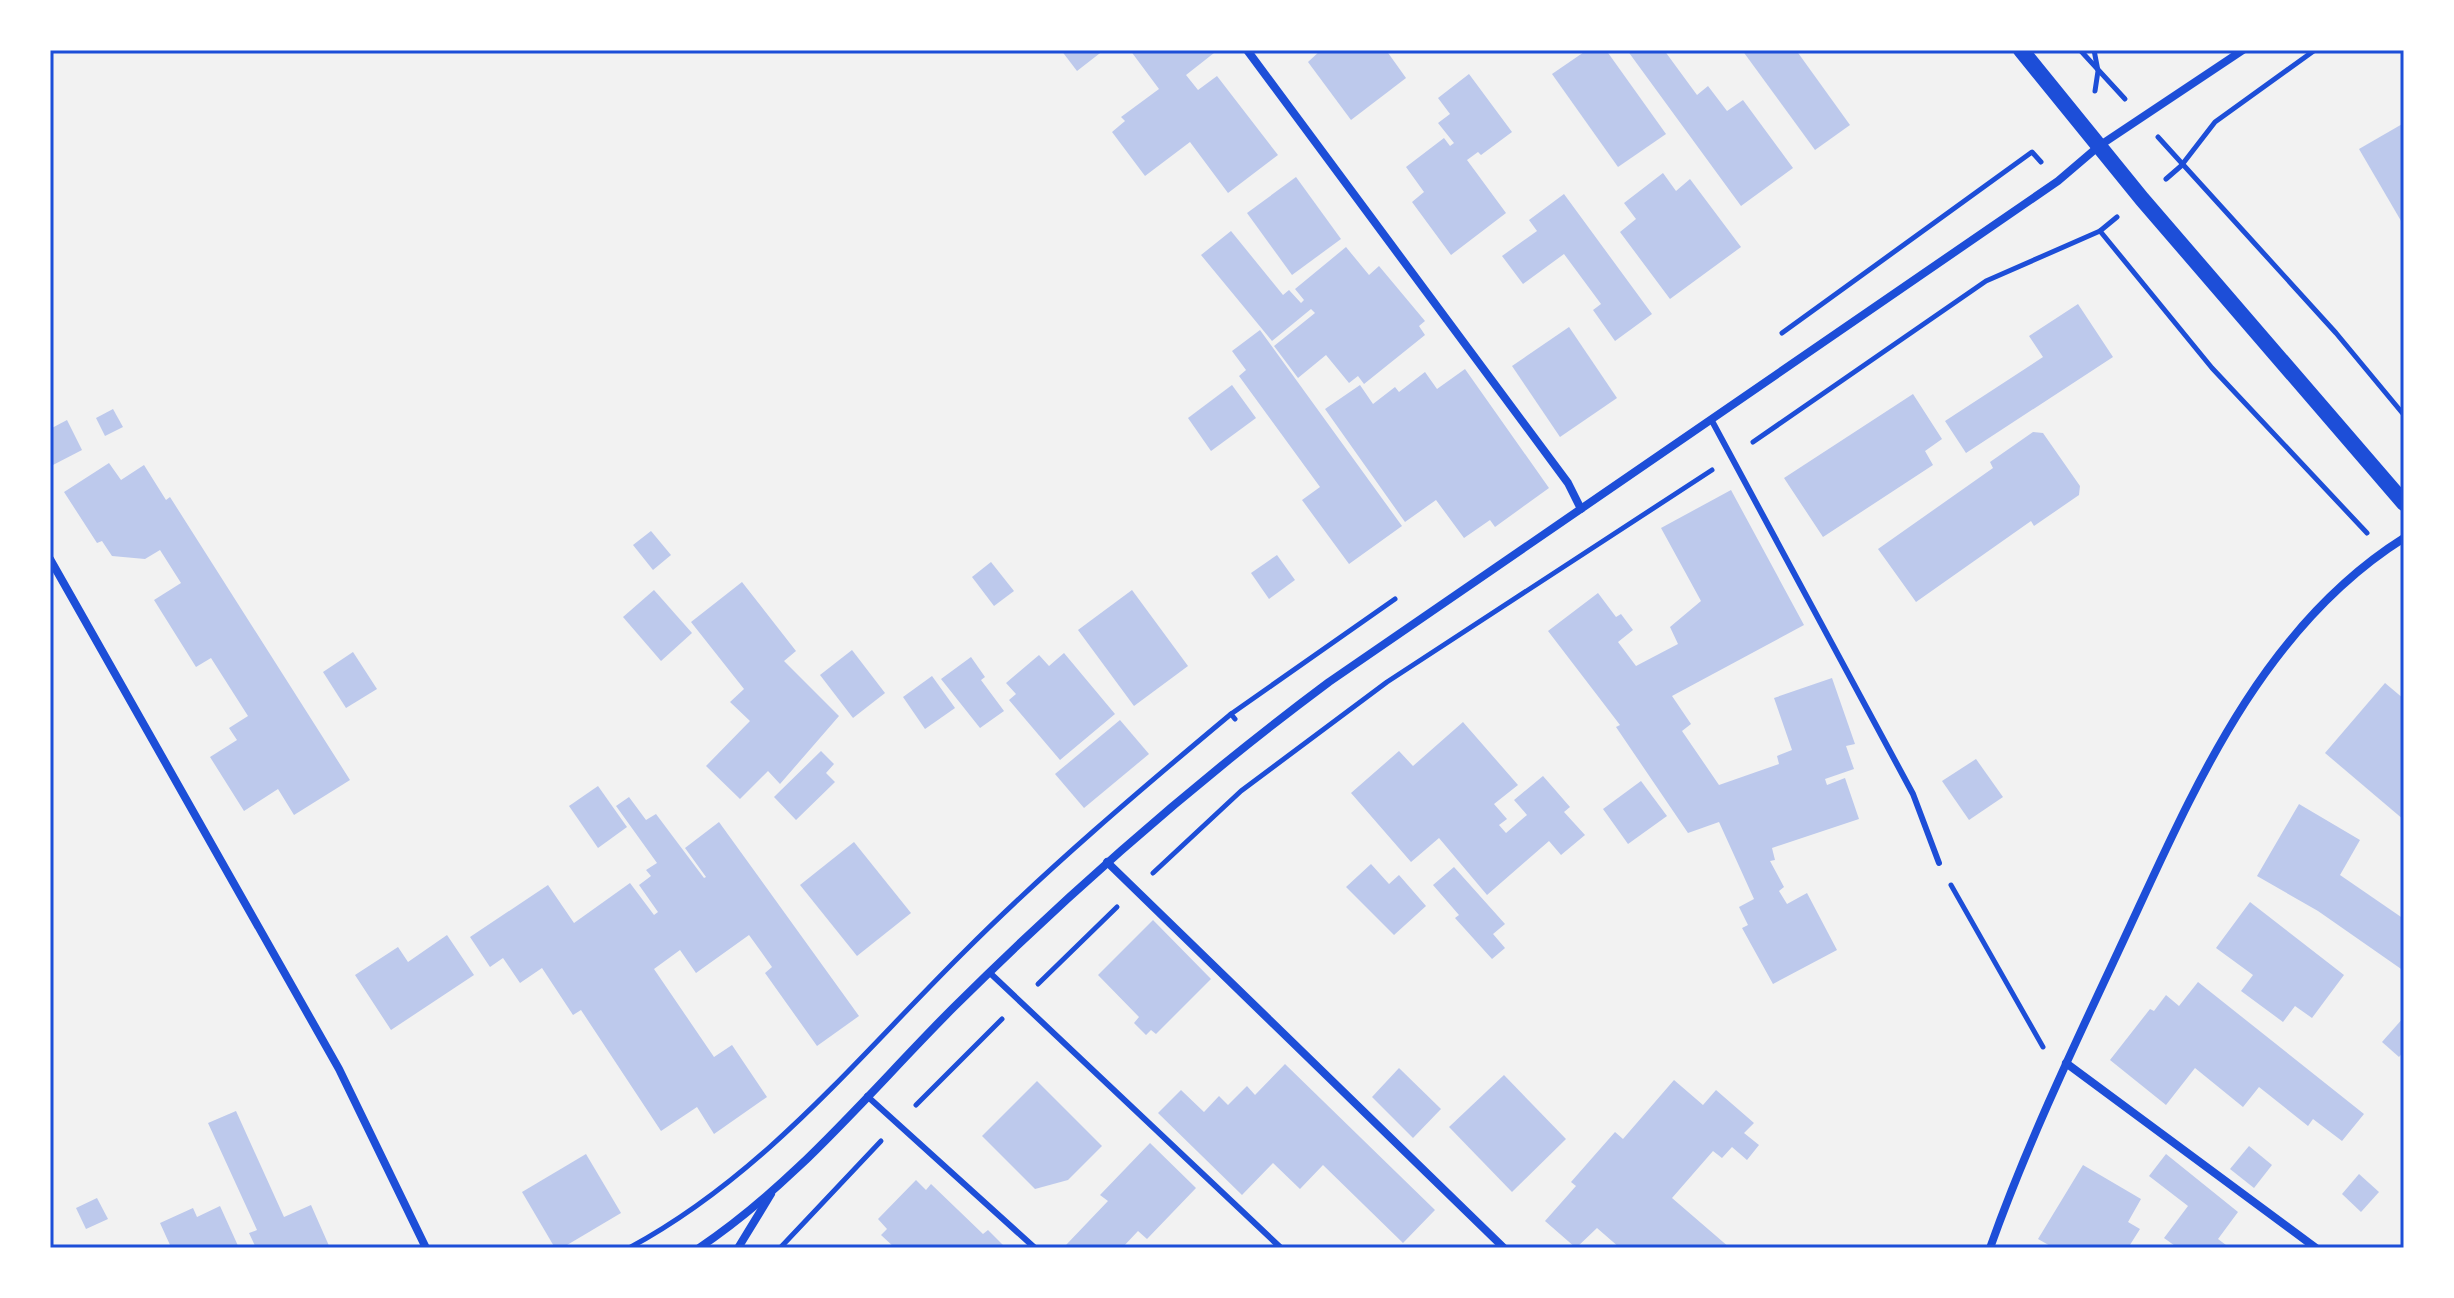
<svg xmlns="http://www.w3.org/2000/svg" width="2454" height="1298" font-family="Signika,sans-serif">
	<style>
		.building { fill: #bdc9ec }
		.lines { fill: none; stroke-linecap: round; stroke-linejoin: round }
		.path { stroke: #1d4ed8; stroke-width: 5 }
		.service { stroke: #1d4ed8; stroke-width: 6 }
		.minor { stroke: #1d4ed8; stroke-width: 8 }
		.secondary { stroke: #1d4ed8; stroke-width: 16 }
		.neatline { fill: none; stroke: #1d4ed8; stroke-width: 3 }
	</style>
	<rect width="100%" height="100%" fill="#f2f2f2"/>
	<g class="building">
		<polygon points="1061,50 1104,50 1077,71"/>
		<polygon points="1130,50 1212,50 1214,53 1186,75 1198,90 1217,76 1278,155 1228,193 1190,142 1145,176 1112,132 1125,121 1121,117 1159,89"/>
		<polygon points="1321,50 1386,50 1406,78 1351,120 1308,62"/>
		<polygon points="1587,50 1606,50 1666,134 1618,167 1552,74"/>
		<polygon points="1627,50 1664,50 1697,95 1708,86 1727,111 1743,100 1793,168 1741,206"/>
		<polygon points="1742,50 1796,50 1850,125 1815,150"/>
		<polygon points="1469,74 1512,132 1481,155 1478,152 1467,160 1506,213 1451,255 1412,202 1424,192 1406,167 1444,138 1450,146 1454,143 1438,123 1450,114 1438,98"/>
		<polygon points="2404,123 2404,226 2359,149"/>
		<polygon points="1663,173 1676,191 1690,179 1741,247 1670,299 1620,232 1636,219 1624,203"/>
		<polygon points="1296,177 1341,239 1292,275 1247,213"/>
		<polygon points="1564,194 1652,314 1615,341 1593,310 1601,304 1564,254 1523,284 1502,256 1537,231 1529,220"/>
		<polygon points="1231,231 1283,295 1289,290 1301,303 1304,300 1295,289 1346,247 1369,275 1379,266 1425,321 1419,326 1425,335 1364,384 1358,376 1349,383 1326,355 1298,378 1274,346 1315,313 1311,309 1272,341 1201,255"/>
		<polygon points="2078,304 2113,357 1966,453 1945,421 2043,357 2029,336"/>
		<polygon points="1569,327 1617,398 1560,437 1512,366"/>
		<polygon points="1260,330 1402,526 1349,564 1302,500 1320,487 1239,376 1246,370 1232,351"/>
		<polygon points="1465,369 1549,488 1495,527 1490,520 1464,538 1436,500 1405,522 1325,409 1360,385 1373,404 1395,387 1399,392 1425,372 1437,389"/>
		<polygon points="1232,385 1256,418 1211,451 1188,418"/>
		<polygon points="1913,394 1942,439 1925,451 1933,465 1823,537 1784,478"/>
		<polygon points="113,409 123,427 105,436 96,418"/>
		<polygon points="67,420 82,450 51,466 50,429"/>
		<polygon points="2033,432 2043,433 2080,486 2079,495 2034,526 2031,521 1916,602 1878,549 1993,468 1990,462"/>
		<polygon points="109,463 121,480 144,465 166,500 170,497 350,780 294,815 278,789 244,811 210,757 237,740 229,728 248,716 211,658 196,667 154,600 181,583 160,550 145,559 112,556 102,541 97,543 64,492"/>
		<polygon points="1731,490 1804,625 1672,696 1691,724 1682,731 1719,785 1779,764 1777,756 1792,750 1774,698 1832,678 1855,744 1846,746 1854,769 1825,779 1827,785 1845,778 1859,819 1772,848 1775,860 1770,861 1784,887 1779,891 1787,904 1807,893 1837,950 1773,984 1742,928 1748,925 1739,907 1754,899 1719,822 1688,833 1616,727 1620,725 1548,631 1598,593 1616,617 1621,614 1633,630 1618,642 1636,666 1678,644 1670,627 1701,601 1661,528"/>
		<polygon points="651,531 671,555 653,570 633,545"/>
		<polygon points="1277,555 1295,580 1269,599 1251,573"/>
		<polygon points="991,562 1014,591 994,606 972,577"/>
		<polygon points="742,582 796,651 784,661 839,716 780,784 768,771 740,799 706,766 750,721 730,702 744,689 691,622"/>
		<polygon points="654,590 692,633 661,661 623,617"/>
		<polygon points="1132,590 1188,666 1134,706 1078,630"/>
		<polygon points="852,650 885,693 853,718 820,675"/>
		<polygon points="353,652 377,689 346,708 323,672"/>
		<polygon points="1064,653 1115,714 1060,760 1009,700 1016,694 1006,683 1039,655 1049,666"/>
		<polygon points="971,657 985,677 981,680 1004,711 980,728 941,679"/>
		<polygon points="932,676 955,708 925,729 903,697"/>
		<polygon points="2385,683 2404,699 2404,820 2325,753"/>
		<polygon points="1120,720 1149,754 1084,808 1055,774"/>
		<polygon points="1463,722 1518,785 1494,804 1507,819 1499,825 1506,833 1527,815 1514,800 1543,776 1570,807 1564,812 1585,835 1561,855 1549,841 1487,895 1439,838 1411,862 1351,793 1399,751 1413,766"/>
		<polygon points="821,751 834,764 826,773 835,782 796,820 774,797"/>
		<polygon points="1976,759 2003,797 1969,820 1942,781"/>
		<polygon points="1641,781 1667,816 1628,844 1603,809"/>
		<polygon points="598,786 627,827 598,848 569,806"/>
		<polygon points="629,797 646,820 656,814 704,878 706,877 685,848 719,822 859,1016 817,1046 765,973 772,967 749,935 696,973 680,950 654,969 714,1057 732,1045 767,1097 714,1134 697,1107 661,1131 581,1010 573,1015 542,968 520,983 503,958 490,967 470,937 548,885 574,923 630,883 654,915 658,912 639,885 651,876 646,870 657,863 616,806"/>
		<polygon points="2299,804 2360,840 2340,875 2404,919 2404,971 2318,911 2257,876"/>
		<polygon points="854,842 911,913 857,956 800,885"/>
		<polygon points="1371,864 1389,884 1399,875 1426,906 1394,935 1346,887"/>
		<polygon points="1454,867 1505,924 1493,934 1505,948 1492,959 1455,918 1459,915 1433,885"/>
		<polygon points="2250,902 2344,975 2312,1018 2295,1006 2283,1022 2241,991 2253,975 2216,948"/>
		<polygon points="1153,920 1211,979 1156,1034 1151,1030 1146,1035 1134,1023 1139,1017 1098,975"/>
		<polygon points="447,935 474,975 391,1030 355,975 398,947 408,962"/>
		<polygon points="2198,982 2364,1114 2342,1141 2313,1119 2308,1126 2259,1087 2243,1107 2195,1068 2166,1105 2110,1060 2150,1009 2154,1011 2166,995 2179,1006"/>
		<polygon points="2404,1017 2404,1051 2399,1057 2382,1042"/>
		<polygon points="1285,1064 1435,1210 1403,1243 1323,1165 1300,1189 1273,1163 1242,1195 1158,1113 1181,1090 1204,1112 1219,1096 1228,1105 1247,1086 1255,1095"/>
		<polygon points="1399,1068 1441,1109 1413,1138 1372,1097"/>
		<polygon points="1504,1075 1566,1139 1512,1192 1449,1127"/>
		<polygon points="1674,1080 1703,1105 1716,1090 1754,1123 1744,1133 1759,1145 1747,1160 1732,1147 1722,1158 1713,1151 1672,1198 1730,1248 1620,1248 1597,1228 1576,1248 1545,1221 1576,1186 1571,1182 1615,1132 1623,1139"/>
		<polygon points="1037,1081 1102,1146 1068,1180 1035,1189 982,1136"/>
		<polygon points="236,1111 284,1217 311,1205 330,1248 256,1248 249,1233 257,1230 208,1123"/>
		<polygon points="1150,1143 1196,1188 1147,1239 1138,1231 1122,1248 1070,1248 1066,1245 1108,1201 1100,1195"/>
		<polygon points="2249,1146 2272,1165 2254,1188 2230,1169"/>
		<polygon points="586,1154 621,1213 562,1248 555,1248 522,1192"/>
		<polygon points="2166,1154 2238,1212 2218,1239 2230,1248 2178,1248 2164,1238 2188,1206 2149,1176"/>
		<polygon points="2083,1165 2141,1199 2128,1222 2140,1229 2128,1248 2054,1248 2038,1239"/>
		<polygon points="2359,1174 2379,1192 2361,1212 2342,1194"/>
		<polygon points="916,1180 926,1190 931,1184 983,1234 988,1230 1006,1248 895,1248 881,1235 887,1229 878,1219"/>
		<polygon points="97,1198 108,1219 86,1229 76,1208"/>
		<polygon points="220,1206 239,1248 163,1248 170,1245 160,1223 193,1208 197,1217"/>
	</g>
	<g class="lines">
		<g class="path">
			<polyline points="2080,50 2125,99"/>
			<polyline points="2094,50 2098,71 2095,91"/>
			<polyline points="2158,137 2336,333 2404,415"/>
			<polyline points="2166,179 2181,166 2215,122 2315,50"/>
			<polyline points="2100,231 2212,368 2367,533"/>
			<polyline points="1782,333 2032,152 2041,162"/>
			<polyline points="1753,442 1986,281 2100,231 2117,217"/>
			<polyline points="1235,719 1231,714 1395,599"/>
			<polyline points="1153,873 1241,791 1387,682 1712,470"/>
			<polyline points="1951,885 2043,1047"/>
			<polyline points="1038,984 1117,907"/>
			<polyline points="916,1105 1002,1019"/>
			<path d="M629,1248C763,1176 857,1058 964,952C1048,868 1140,790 1231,714"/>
			<polyline points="780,1248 881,1141"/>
		</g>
		<g class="service">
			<polyline points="1712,421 1913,794 1939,863"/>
			<polyline points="990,973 1281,1248"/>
			<polyline points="867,1096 1035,1248"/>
		</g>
		<g class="minor">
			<polyline points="1247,50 1568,483 1581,509"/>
			<polyline points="50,559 339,1069 426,1248"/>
			<polyline points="1107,862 1504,1248"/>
			<polyline points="2066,1063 2316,1248"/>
			<path d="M699,1248C796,1183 872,1089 954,1007C1072,890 1196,781 1329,682L2058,181L2099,146L2243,50"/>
			<polyline points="738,1248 771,1194"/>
			<path d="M1990,1248C2026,1147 2072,1050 2118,952C2189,801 2256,631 2404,538"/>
		</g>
		<polyline class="secondary" points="2021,50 2142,199 2404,503"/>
	</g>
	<rect width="2454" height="1298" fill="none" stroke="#ffffff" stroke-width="104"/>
	<rect x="52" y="52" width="2350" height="1194" class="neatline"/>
</svg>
